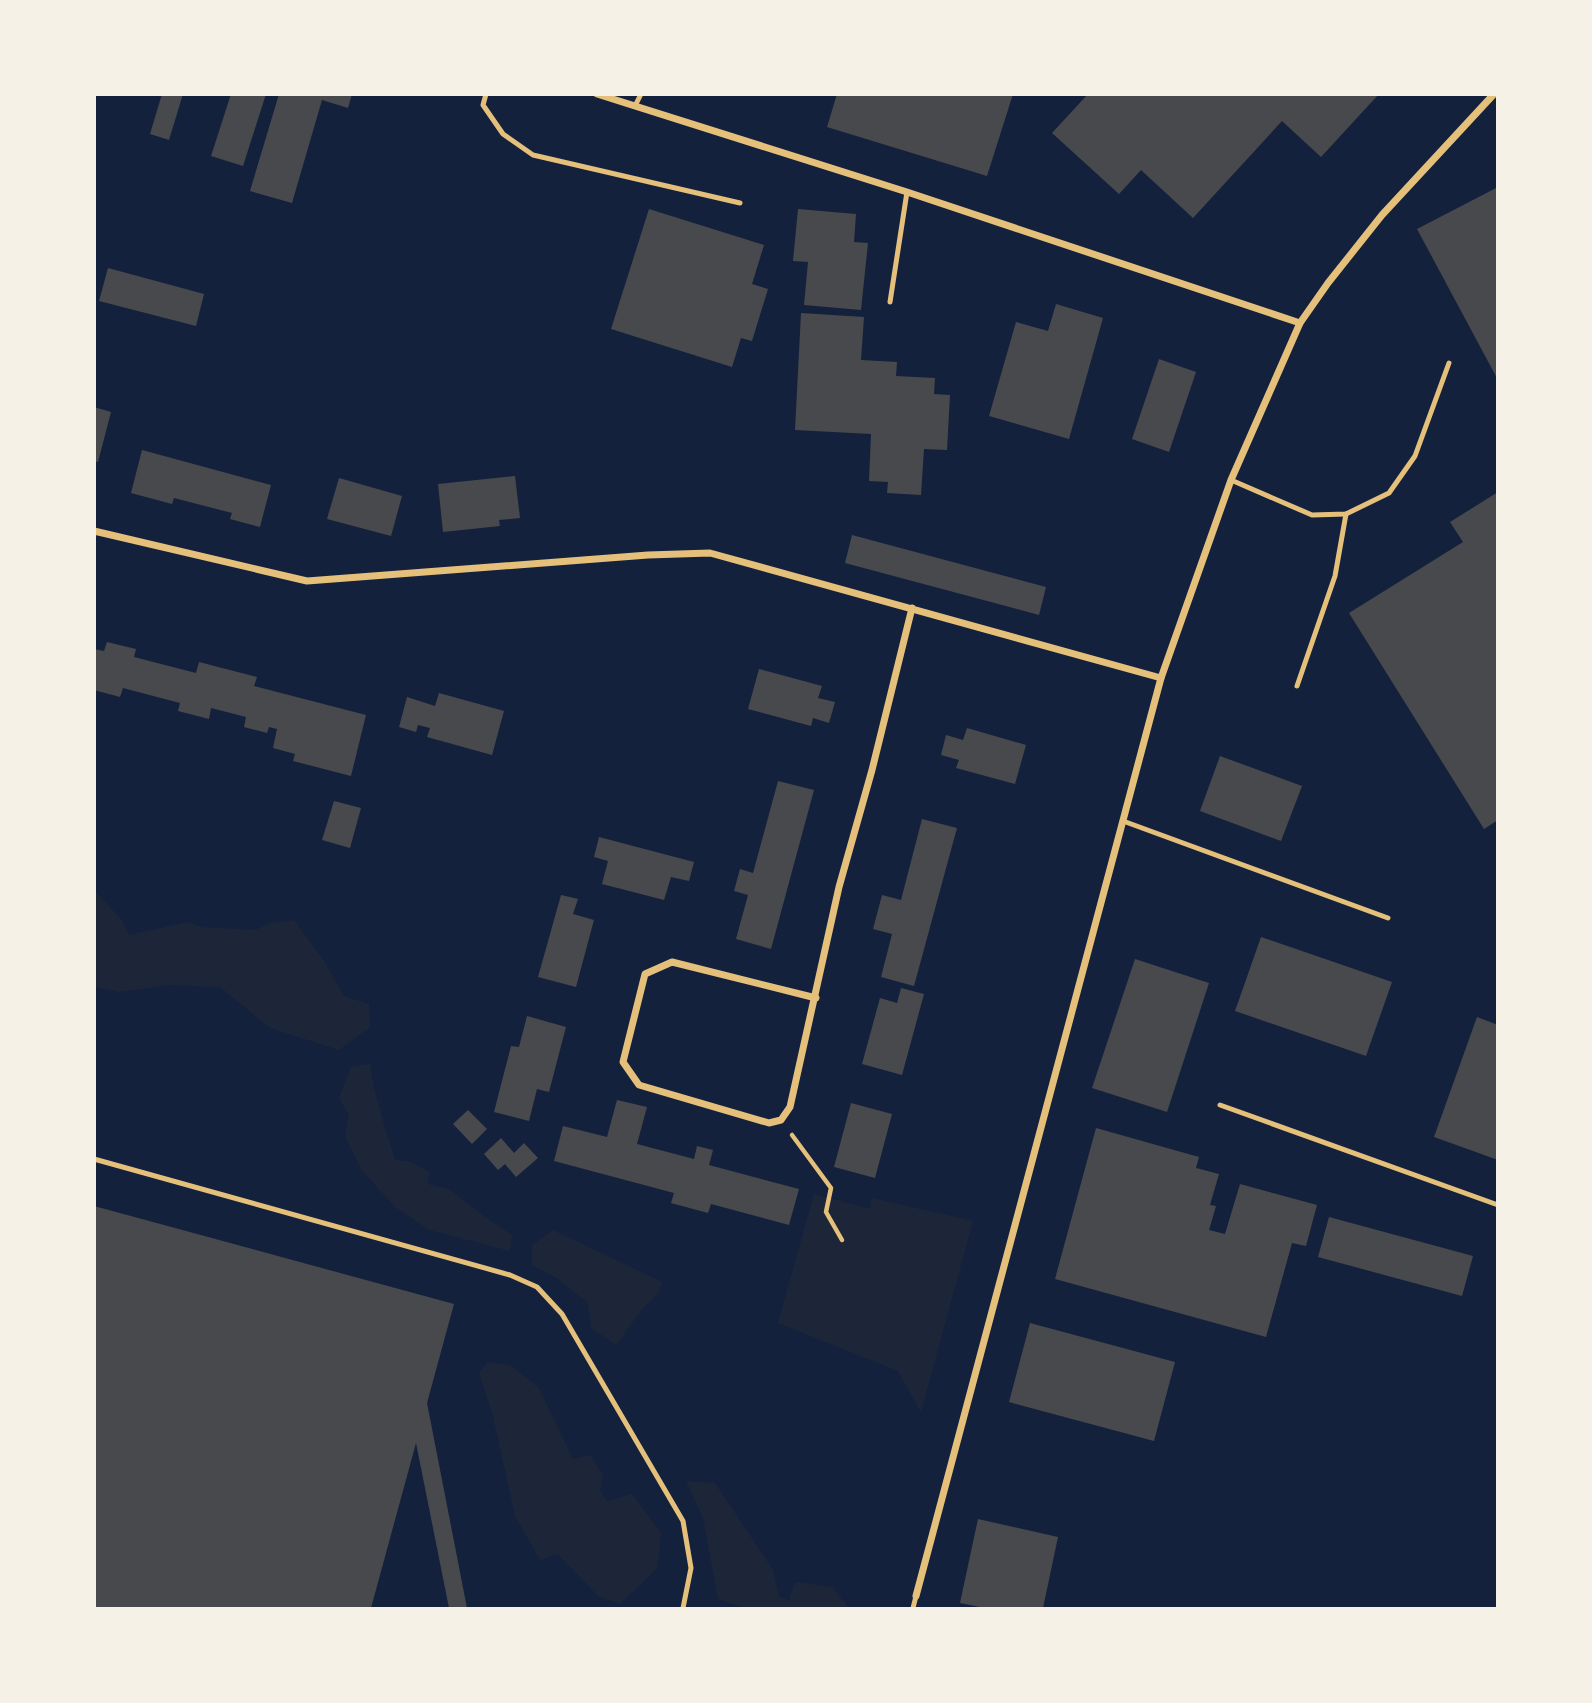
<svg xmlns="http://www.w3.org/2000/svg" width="1592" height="1703" font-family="'Fira Sans Condensed',sans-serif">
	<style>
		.green { fill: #1d2539 }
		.building { fill: #48494c }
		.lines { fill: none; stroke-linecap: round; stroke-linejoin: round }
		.path { stroke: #e5c07b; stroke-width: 4.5 }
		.service { stroke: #e5c07b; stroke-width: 5 }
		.minor { stroke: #e5c07b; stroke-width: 7 }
	</style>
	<rect width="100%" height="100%" fill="#14213d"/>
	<g class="green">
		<polygon points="95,891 121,919 129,935 188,922 202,927 255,930 271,923 294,920 324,961 344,996 369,1004 370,1027 339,1050 270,1028 220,987 168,985 119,992 95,987"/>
		<path d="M370,1064C374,1097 386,1128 395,1160L412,1162L429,1172L428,1184L449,1189L485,1217L512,1235L510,1251L429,1230L396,1208L362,1171L345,1136L349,1116L339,1098L351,1067Z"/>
		<polygon points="814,1194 870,1209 872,1198 973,1221 921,1412 898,1371 778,1323"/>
		<path d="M553,1230L662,1282C658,1299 649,1300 639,1313C631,1324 625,1334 616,1345L591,1328L588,1303L557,1278L532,1265V1245Z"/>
		<polygon points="488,1362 510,1365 539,1388 573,1459 590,1455 603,1475 600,1491 607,1501 632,1494 661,1533 657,1569 620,1604 598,1596 558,1554 540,1560 515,1516 493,1416 479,1373"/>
		<polygon points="686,1481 715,1483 773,1570 779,1597 789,1600 795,1582 832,1587 849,1608 744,1608 718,1599 703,1518"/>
	</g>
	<g class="building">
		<polygon points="162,94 183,94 169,140 150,134"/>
		<polygon points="231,94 266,94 243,166 211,156"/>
		<polygon points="279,94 352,94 348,108 322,100 292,203 250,191"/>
		<polygon points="837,94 1013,94 987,176 827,127"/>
		<polygon points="1088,94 1379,94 1321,157 1282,121 1193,218 1141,170 1119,194 1052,133"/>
		<polygon points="1498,187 1498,380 1417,229"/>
		<polygon points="649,209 764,245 752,284 768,289 752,341 741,338 732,367 611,329"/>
		<polygon points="798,209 856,214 854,242 868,243 861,310 804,305 808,262 793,261"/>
		<polygon points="108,268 204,294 196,326 99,301"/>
		<polygon points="1056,304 1103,318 1069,439 989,416 1016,322 1048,331"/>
		<polygon points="801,313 864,317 861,360 897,362 896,376 935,378 934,394 950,395 947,450 924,449 921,495 887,493 888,482 869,481 871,434 795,430"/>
		<polygon points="1159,359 1196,372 1169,452 1132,439"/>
		<polygon points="94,407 111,412 98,462 94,461"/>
		<polygon points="142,450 271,485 260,527 230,519 232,513 174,498 172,504 131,493"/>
		<polygon points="515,476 520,518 499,520 500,526 443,532 438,484"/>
		<polygon points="339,478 402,496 391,536 327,519"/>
		<polygon points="1498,492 1498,820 1484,829 1349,613 1463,542 1450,522"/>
		<polygon points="852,535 1046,587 1039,615 845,563"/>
		<polygon points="107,642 136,649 134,657 196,673 199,662 257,677 254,686 366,715 351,776 293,761 295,754 273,748 277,729 269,727 267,733 244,727 246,717 211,708 209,719 178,711 180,703 123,688 120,697 94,690 94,649 104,651"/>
		<polygon points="759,669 822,686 818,698 835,702 829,723 813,718 811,726 748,709"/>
		<polygon points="439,693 504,711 492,755 427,737 430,728 418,725 416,732 399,727 407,697 435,706"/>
		<polygon points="967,728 1026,745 1015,784 956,768 959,760 941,755 946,735 963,740"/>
		<polygon points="1220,756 1302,786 1281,841 1200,811"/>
		<polygon points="778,781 814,790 771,949 736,939 748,895 734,891 740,869 753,873"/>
		<polygon points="334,801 361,808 350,848 322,840"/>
		<polygon points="922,819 957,828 914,986 881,977 892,934 873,929 882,895 901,900"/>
		<polygon points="599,837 694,862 689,881 671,877 664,900 602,884 608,861 594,857"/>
		<polygon points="561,895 578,899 573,914 594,920 576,987 538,977"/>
		<polygon points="1261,937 1392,982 1366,1056 1235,1011"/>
		<polygon points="1135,959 1209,983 1167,1112 1092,1088"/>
		<polygon points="901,988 924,994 902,1075 862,1064 880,998 897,1003"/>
		<polygon points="527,1016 566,1027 549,1092 537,1089 529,1121 494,1112 511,1046 519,1047"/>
		<polygon points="1477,1017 1498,1025 1498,1160 1434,1137"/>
		<polygon points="617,1100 647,1107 637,1144 694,1159 697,1146 713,1150 709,1165 799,1189 789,1225 711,1204 708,1213 671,1203 674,1193 554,1161 563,1126 607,1137"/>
		<polygon points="851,1103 892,1114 875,1178 834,1167"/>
		<polygon points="468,1110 487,1129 472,1144 453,1124"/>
		<polygon points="1096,1128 1199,1157 1196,1168 1219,1174 1210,1205 1216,1206 1209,1230 1225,1234 1240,1184 1317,1205 1306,1246 1292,1243 1266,1337 1055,1279"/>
		<polygon points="501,1138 514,1153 524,1143 538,1158 516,1177 505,1164 498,1170 484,1154"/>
		<polygon points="94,1206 454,1304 427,1403 467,1608 449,1608 416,1443 371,1608 94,1608"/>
		<polygon points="1329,1217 1473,1256 1462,1296 1318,1257"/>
		<polygon points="1030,1323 1175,1362 1154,1441 1009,1402"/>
		<polygon points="978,1519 1058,1537 1043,1608 985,1608 960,1603"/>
	</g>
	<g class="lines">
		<polyline class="path" points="792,1135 831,1188 826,1212 842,1240"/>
		<g class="service">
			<polyline points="486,94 483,105 503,134 533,155 740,203"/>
			<polyline points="635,106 641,94"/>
			<polyline points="890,302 907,192"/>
			<polyline points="1231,480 1312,515 1346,514 1389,493 1415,456 1449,363"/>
			<polyline points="1297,686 1335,576 1346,514"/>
			<polyline points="1123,821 1388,918"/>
			<polyline points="1220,1105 1498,1205"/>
			<polyline points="94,1159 510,1275 537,1287 562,1314 683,1521 691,1568 683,1608"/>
			<polyline points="913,1608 916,1596"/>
		</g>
		<g class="minor">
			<polyline points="597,94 907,192 1300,323"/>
			<polyline points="94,531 307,581 648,555 710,553 1161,678"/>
			<polyline points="816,998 672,962 645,974 623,1062 639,1085 769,1123 781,1120 790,1107 839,887 872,770 912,608"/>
			<polyline points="916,1596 1161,678 1231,480 1300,323 1328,283 1382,215 1494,94"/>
		</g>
	</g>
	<rect width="1592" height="1703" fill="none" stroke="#f6f1e7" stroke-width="192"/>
</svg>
